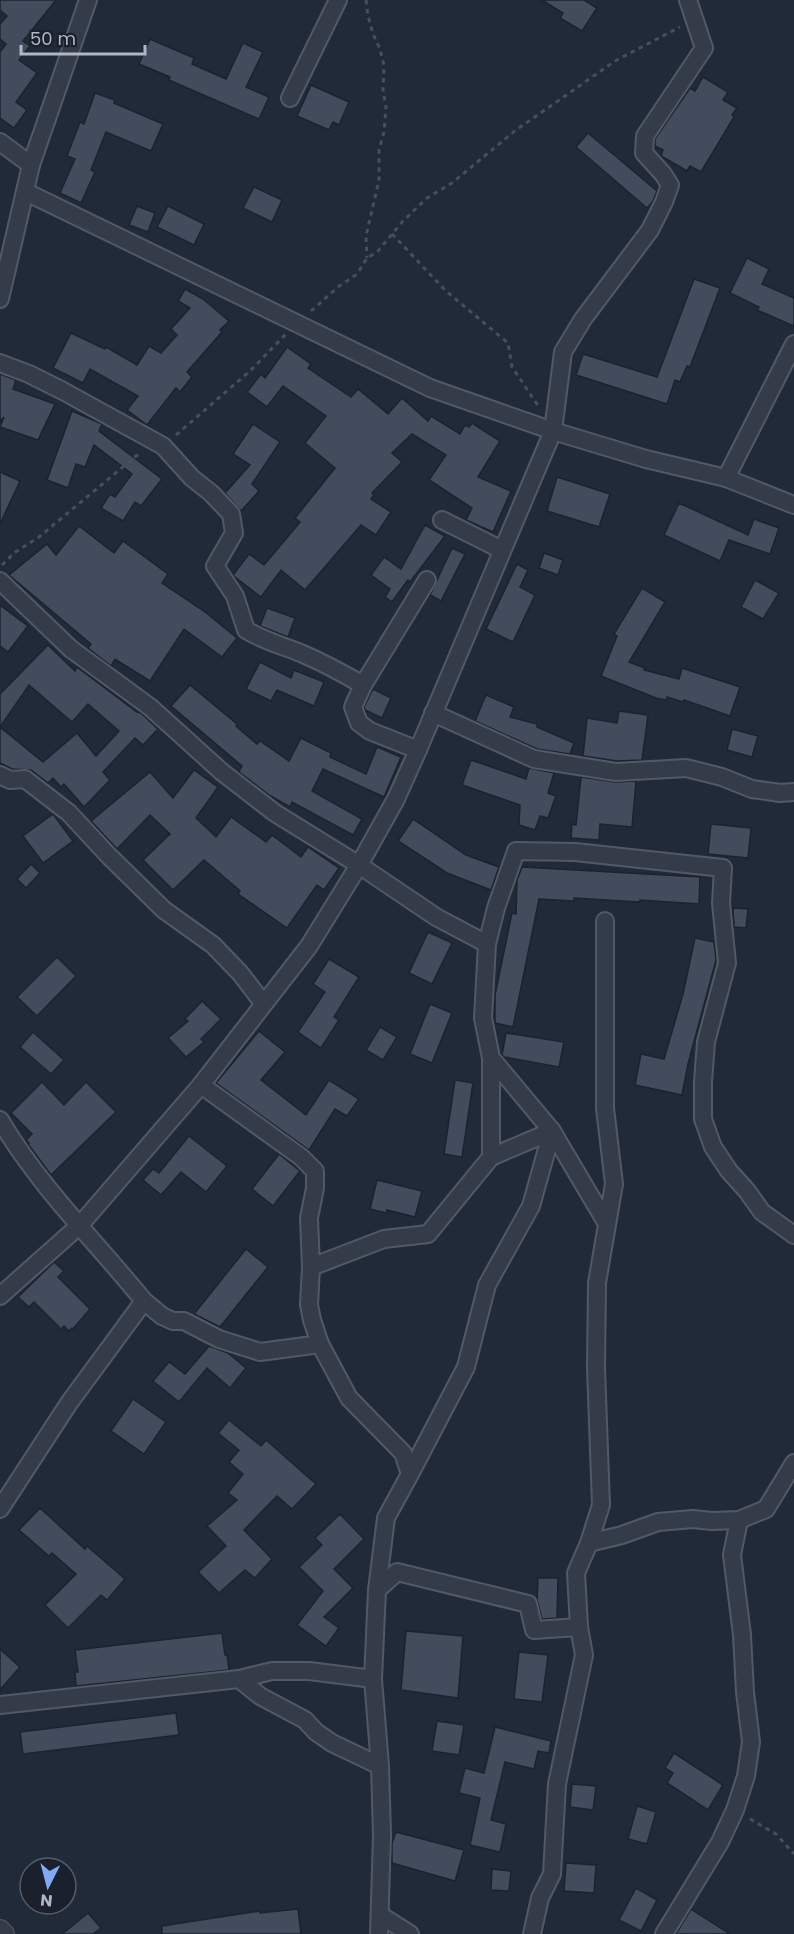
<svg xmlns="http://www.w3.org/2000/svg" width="794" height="1934" font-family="Poppins,sans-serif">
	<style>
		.building { fill: #424c5d; stroke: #1c232f; stroke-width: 1.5 }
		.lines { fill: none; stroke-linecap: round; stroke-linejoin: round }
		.minor-casing { stroke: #525966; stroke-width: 20 }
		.tertiary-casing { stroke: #525966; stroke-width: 22 }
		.path { stroke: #415356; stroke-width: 3; stroke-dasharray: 4.5 4.5; stroke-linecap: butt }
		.minor { stroke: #353c49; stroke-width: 16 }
		.tertiary { stroke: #353c49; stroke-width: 20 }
	</style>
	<rect width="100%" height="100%" fill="#212a38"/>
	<g class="building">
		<polygon points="0,0 56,0 23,41 30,46 19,60 37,73 16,102 27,110 14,128 0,118 0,52 6,44 0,39 0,24 7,16 0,10"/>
		<polygon points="542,0 584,0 597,8 582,31 560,18 563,13"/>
		<polygon points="150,39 194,58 192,64 226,79 243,43 263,52 246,87 269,97 259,119 169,80 170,77 139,64"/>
		<polygon points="703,77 728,92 723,100 737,108 732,115 734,117 701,172 690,166 687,171 661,156 663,150 655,146 655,139 690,88 695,91"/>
		<polygon points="311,85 349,102 339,125 333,122 329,130 297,116"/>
		<polygon points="95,93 115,100 114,103 163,124 151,151 106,132 91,170 95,172 81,203 60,193 75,159 67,156 80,122 84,124"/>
		<polygon points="588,133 657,191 653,201 647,208 576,147"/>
		<polygon points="254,187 282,200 272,222 243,208"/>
		<polygon points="137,206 155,213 148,232 129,225"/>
		<polygon points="168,206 204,224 194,245 157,227"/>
		<polygon points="747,258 769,269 762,284 794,298 794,326 757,310 759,307 730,293"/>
		<polygon points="694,279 720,288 690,367 687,366 680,382 675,380 667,404 576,375 583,354 657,377"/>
		<polygon points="185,289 203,299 229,321 220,330 222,332 187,372 192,377 180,392 176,388 147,425 127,410 138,396 90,369 83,383 53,368 71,333 105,349 106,347 137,365 149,346 161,353 177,335 171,329 190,308 178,301"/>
		<polygon points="287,347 311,364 308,368 351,397 358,389 388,414 402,398 428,421 431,416 460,434 465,425 469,427 472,423 500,441 478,477 511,491 493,532 466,520 472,508 429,480 446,455 412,434 392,453 402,462 372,493 374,495 371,499 391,512 376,535 361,525 305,590 281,570 261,597 235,577 233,575 249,554 264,565 300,522 295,518 335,468 305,443 326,416 283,386 267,407 247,392 261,374 265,378"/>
		<polygon points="0,374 16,380 13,389 55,404 38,440 0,427 4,417 0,421"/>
		<polygon points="72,411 102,424 99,431 162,479 141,506 135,502 123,521 101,508 110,494 115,497 132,474 94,445 85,467 76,464 68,488 47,480"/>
		<polygon points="253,424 280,442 252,484 259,491 241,511 225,493 250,465 233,454"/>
		<polygon points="0,472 20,481 0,524"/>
		<polygon points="557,477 610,494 599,527 547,511"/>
		<polygon points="679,503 748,535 754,519 779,528 770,554 729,540 720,561 664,535"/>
		<polygon points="425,525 445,536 410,582 408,580 392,602 385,597 390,589 371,575 384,557 401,569"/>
		<polygon points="79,526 114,553 123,541 168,574 162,583 205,612 237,638 222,657 184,629 150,681 115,659 111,666 88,648 91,644 9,575 47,544 56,555"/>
		<polygon points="452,548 465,554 441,601 430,595"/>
		<polygon points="544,553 563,560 558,575 539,568"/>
		<polygon points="517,564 528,570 520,587 535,595 513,642 486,629"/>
		<polygon points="755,580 779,593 763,619 741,607"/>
		<polygon points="642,588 665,602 629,662 645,668 644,670 679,679 682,668 740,687 730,716 684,700 683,702 667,697 666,700 656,698 601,676 617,636 614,634"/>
		<polygon points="0,605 28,626 8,652 0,646"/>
		<polygon points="267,608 295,618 288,637 260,626"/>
		<polygon points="48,645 75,671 77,667 137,712 141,713 158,729 143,745 135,738 103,772 110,780 84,807 64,784 61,787 53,778 48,783 31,770 12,769 0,763 0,727 43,762 77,733 96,756 119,731 88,704 72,722 29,685 0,727 0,694"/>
		<polygon points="260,662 291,678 294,670 324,682 314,706 277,690 271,701 246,689"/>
		<polygon points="190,685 237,724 236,726 257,744 260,741 289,761 301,738 331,753 330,757 366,774 377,747 401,757 384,797 323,769 312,791 362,819 353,835 292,802 290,807 269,795 239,772 242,766 171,706"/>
		<polygon points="373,689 391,698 382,718 365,710 364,707"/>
		<polygon points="486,695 514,707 510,717 537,724 537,727 574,743 570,754 537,749 475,721"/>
		<polygon points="619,711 648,715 642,760 617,761 583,756 587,718 617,723"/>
		<polygon points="732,729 758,736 752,757 727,750"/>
		<polygon points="471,760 526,779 529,768 554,773 548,793 556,796 548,818 540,816 535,830 519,825 520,805 462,785"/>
		<polygon points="194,770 218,787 196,818 216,837 231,817 266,842 272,835 301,857 308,847 339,868 324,890 317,885 287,928 238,894 240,891 204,860 173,890 143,860 170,834 150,815 117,849 91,821 150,772 173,798"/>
		<polygon points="581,777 615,782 636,781 632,827 600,824 599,840 571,838 572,824 576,825"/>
		<polygon points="53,814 73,841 43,863 23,836"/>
		<polygon points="413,819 466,855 499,867 491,890 447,873 398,841"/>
		<polygon points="711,824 751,828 748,858 708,854"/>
		<polygon points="31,864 40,873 26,888 17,879"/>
		<polygon points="522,867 700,877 699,904 640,900 640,902 574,898 574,901 539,899 513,1027 495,1023 495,995 512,913 516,914 517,880"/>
		<polygon points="733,908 748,909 746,928 734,927"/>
		<polygon points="428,932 452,943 432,984 409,973"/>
		<polygon points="695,938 714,942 716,960 688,1064 682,1095 635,1085 641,1054 664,1059 683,994"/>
		<polygon points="57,957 76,976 37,1016 17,997"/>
		<polygon points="329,959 359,977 334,1017 339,1020 321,1048 298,1032 325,992 313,984"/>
		<polygon points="202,1001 221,1019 201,1039 204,1042 186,1057 168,1038 188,1021 185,1019"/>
		<polygon points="430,1004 452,1013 432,1063 410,1054"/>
		<polygon points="380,1027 397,1037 383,1060 366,1050"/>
		<polygon points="259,1031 285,1052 261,1080 306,1115 329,1080 359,1099 347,1116 335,1109 309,1150 216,1083"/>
		<polygon points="33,1032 64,1060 51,1074 20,1047"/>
		<polygon points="506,1033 564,1042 559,1067 504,1057 502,1055"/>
		<polygon points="455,1080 473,1083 462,1157 444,1154"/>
		<polygon points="42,1082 64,1105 86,1082 116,1112 51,1175 28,1144 29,1143 26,1140 32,1134 11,1113"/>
		<polygon points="189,1136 227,1166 206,1192 181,1172 161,1195 143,1180 153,1169 159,1173"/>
		<polygon points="279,1154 300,1171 273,1206 252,1189"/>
		<polygon points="377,1180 422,1191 415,1217 387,1210 386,1213 370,1209"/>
		<polygon points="246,1249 268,1267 220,1327 194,1314"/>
		<polygon points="54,1262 64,1271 58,1277 90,1309 73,1329 72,1328 69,1331 64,1326 61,1329 34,1302 29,1307 18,1297"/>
		<polygon points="209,1346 228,1353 246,1368 230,1388 207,1368 179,1402 153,1381 169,1362 185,1374"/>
		<polygon points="133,1399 166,1422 144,1454 111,1431"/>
		<polygon points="229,1420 261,1446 266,1440 316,1484 292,1509 277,1496 244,1530 272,1559 255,1578 245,1570 219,1593 198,1572 226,1546 207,1526 237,1500 228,1493 243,1474 229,1462 239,1450 218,1433"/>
		<polygon points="40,1508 85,1549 87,1546 125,1579 107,1600 101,1595 68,1628 45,1605 76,1574 52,1553 49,1556 19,1530"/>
		<polygon points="340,1514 364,1539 334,1569 353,1588 324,1617 339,1628 326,1646 297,1625 323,1591 299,1567 322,1545 315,1538"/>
		<polygon points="538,1578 558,1578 557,1618 542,1619 537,1600"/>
		<polygon points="406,1631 463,1636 458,1698 401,1690"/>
		<polygon points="222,1633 225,1655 227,1655 229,1670 76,1686 75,1672 78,1672 75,1650"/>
		<polygon points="0,1649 20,1667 0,1690"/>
		<polygon points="519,1652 548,1655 542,1702 514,1699"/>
		<polygon points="176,1713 179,1735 23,1754 20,1732"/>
		<polygon points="437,1721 464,1725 459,1755 432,1751"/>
		<polygon points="495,1727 551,1741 549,1753 538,1751 534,1769 505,1762 491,1820 506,1824 500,1852 470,1845 480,1798 459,1793 465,1768 484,1773"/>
		<polygon points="674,1753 723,1785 708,1810 667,1783 673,1773 665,1768"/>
		<polygon points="572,1784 596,1786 593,1810 570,1807"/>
		<polygon points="637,1806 656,1812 647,1844 628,1839"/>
		<polygon points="396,1832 464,1850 455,1881 392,1863 392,1843"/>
		<polygon points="566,1863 596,1865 594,1893 564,1891"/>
		<polygon points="492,1869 511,1871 509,1891 491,1890"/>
		<polygon points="636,1888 657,1900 641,1931 619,1920"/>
		<polygon points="298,1909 301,1934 162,1934 162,1926 260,1911 260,1913"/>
		<polygon points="691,1909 730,1934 676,1934"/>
		<polygon points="88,1913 101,1928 93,1934 62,1934"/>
	</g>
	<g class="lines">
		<g class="minor-casing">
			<g id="minor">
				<polyline points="290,98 338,0"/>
				<polyline points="0,142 31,165"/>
				<polyline points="26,192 430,388 553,431 646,459 726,478 794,505"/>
				<polyline points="0,299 31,165 88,0"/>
				<path d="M0,363L29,374L63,391L163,446L192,478L211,493L231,514L234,533L215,566L235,596L246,630C264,641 284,646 303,654C324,663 344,674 363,685"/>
				<polyline points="726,478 794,344"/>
				<polyline points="442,520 502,550"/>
				<polyline points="0,581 71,649 150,707 222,772 275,813 359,865 436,917 487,944"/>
				<polyline points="433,713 534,759 616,772 686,768 722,777 752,789 780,793 794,792"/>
				<polyline points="418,750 370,731 359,723 353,707 363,685 427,580"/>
				<polyline points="0,775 10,780 25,779 69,813 108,855 164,910 213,945 240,973 263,1003"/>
				<polyline points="201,1085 301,1157 315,1171 315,1188 309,1218 311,1267 309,1305 312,1320 320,1344 349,1398 403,1453 410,1474 386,1518 377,1590 373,1679 380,1766 382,1835 379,1934"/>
				<path d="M0,1120C39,1186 96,1242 144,1301L69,1403L0,1509"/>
				<polyline points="607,1224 552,1131 491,1058 483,1018 487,944 496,908 516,851 575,852 723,868 721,903 727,963 706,1042 703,1082 703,1119 713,1147 729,1171 747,1191 762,1212 794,1235"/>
				<polyline points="311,1267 384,1239 428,1234 491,1157 491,1058"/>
				<polyline points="0,1296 80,1225 201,1085 309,946 359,865 396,799 418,750 553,431 563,352 583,319 650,230 664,202 670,185 663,174 644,153 645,136 704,48 688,0"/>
				<polyline points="144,1301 162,1316 173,1321 184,1321 219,1339 260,1352 320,1344"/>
				<polyline points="410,1474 466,1367 487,1285 531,1206 552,1131 491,1157"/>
				<polyline points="589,1543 601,1505 596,1368 597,1283 614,1184 605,1108 605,921"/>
				<polyline points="377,1590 397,1572 528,1604 534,1630 579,1627"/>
				<polyline points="239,1679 272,1671 309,1671 373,1679"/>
				<polyline points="0,1705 239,1679 260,1696 305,1720 316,1732 332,1743 380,1766"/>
				<polyline points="380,1915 410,1934"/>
				<polyline points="532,1934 540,1898 552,1874 557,1784 584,1655 579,1627 576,1573 589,1543 622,1535 658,1522 693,1519 712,1521 739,1520 766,1509 794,1463"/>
				<polyline points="664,1934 720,1842 735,1810 746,1776 751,1742 745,1692 742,1635 732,1555 739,1520"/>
			</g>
		</g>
		<g class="tertiary-casing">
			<polyline id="tertiary" points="0,1930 4,1934"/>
		</g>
		<g class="path">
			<polyline points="366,0 368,16 373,34 380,49 384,66 383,90 386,107 384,132 379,150 379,180 366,236 367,258"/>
			<polyline points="392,234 446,291 508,343 512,367 539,407"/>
			<polyline points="311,311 338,287 357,274 367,258 378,251 403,221 427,198 452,183 516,130 565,96 615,61 680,27"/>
			<polyline points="176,435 250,371 286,334"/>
			<polyline points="2,565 14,553 39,537 136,456 142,454"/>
			<polyline points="750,1819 776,1834 794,1854"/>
		</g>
		<use href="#minor" class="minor"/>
		<use href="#tertiary" class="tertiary"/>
	</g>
	<g transform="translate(48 1886) rotate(186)"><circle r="28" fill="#1a212d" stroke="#565d6a" stroke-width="1.5"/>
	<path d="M0-4.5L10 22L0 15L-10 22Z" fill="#83a9f6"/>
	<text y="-9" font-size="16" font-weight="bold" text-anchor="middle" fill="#afb6c5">N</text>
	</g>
	<path d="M21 45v9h124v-9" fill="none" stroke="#afb6c5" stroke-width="3"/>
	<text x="30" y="45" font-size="18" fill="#afb6c5" stroke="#1a212d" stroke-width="4.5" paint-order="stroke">50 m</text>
</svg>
